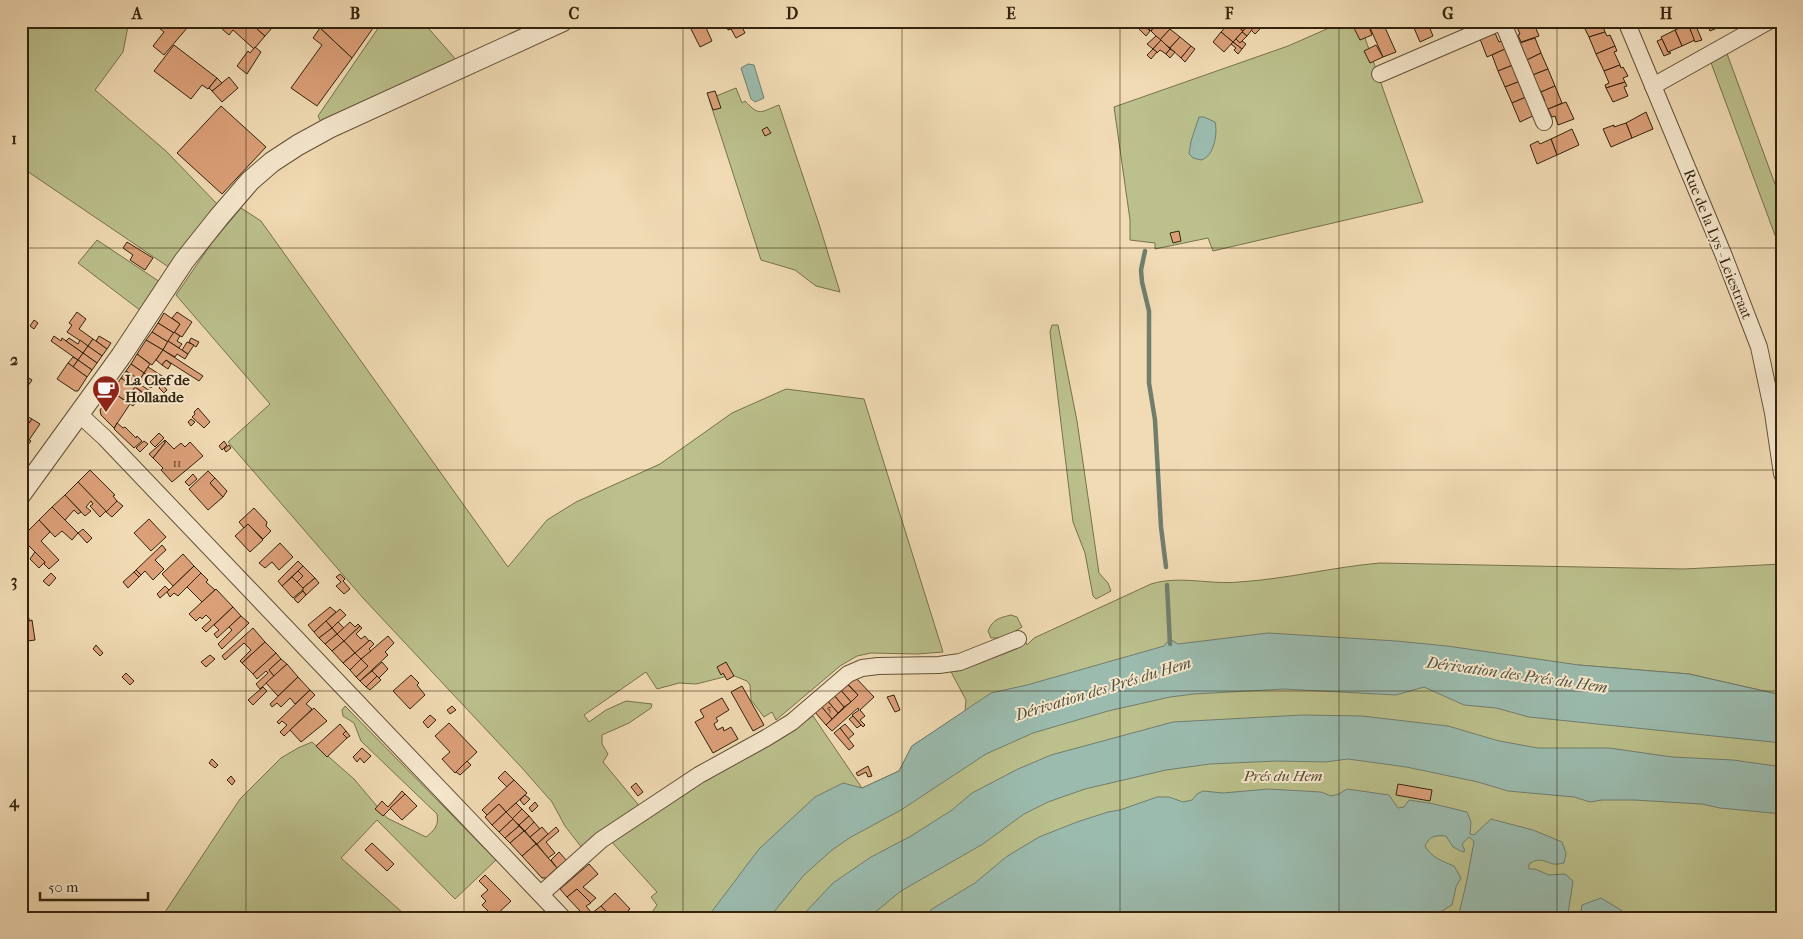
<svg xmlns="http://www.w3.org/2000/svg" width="1803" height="939" font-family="'IM FELL French Canon',serif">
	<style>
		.green { fill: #bbc08c; stroke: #77724c }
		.water { fill: #9bbbae; stroke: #717e6e }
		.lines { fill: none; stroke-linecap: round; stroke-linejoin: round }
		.stream { stroke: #717e6e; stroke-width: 4.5 }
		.building { fill: #dca079; stroke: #33230d }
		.minor-casing { stroke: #625137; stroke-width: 18 }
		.tertiary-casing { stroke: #625137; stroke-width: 22 }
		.minor { stroke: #f6e8ce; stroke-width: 16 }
		.tertiary { stroke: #f6e8ce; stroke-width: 20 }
		.grid { fill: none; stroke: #33230d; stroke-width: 1; stroke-opacity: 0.55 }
		.labels { text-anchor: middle; stroke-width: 4; stroke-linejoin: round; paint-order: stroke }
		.number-label { font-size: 12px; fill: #5d4228 }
		.street-label { font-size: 15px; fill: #33230d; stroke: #f6e8ce }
		.poi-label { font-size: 15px; font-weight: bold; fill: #33230d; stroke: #f6e8ce; text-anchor: start }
		.park-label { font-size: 15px; font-style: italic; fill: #554a2d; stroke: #f6e8ce }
		.water-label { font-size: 16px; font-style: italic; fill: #52513d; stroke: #f6e8ce }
		.neatline { fill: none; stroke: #33230d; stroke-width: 2 }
		.grid-label { font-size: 16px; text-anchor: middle; font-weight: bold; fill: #33230d }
	</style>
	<rect width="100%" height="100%" fill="#f1dbb4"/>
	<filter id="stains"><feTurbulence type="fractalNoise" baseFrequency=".004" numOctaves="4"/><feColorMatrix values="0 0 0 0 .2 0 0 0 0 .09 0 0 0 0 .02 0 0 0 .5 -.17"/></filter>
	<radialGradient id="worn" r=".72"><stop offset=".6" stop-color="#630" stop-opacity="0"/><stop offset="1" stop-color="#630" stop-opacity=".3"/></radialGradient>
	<g class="green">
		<polygon points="21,21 129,21 123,52 95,90 166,151 219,206 170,268 21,167"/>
		<polygon points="383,21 422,21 458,62 321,122 318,116"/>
		<polygon points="1345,21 1359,21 1423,202 1213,251 1208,238 1155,249 1155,243 1130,240 1130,220 1114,107 1288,46"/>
		<polygon points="1726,51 1782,203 1782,254 1710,60"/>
		<path d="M736,88L742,103L745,101C760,117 760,112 779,105L819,224L840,292L816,286L795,270L761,260L709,99Z"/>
		<polygon points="241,208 261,221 508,567 547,520 576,502 660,464 732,413 786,389 864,399 943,652 917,654 871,653 857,656 840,666 776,720 772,712 764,717 751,700 750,685 747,681 732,675 696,684 679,683 657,689 646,672 584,715 589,722 606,710 626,701 652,704 651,708 629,723 602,735 602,744 608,754 603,762 641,808 582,848 565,826 552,802 522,768 363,598 228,442 270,404 176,295 211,244"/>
		<polygon points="97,240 160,282 141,311 78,263"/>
		<polygon points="1052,325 1058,325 1077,421 1099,573 1108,583 1111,591 1096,599 1093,596 1085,553 1073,522 1050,332"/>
		<path d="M1380,563L1684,569L1782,564V692L1777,694L1689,674L1578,665L1782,703V918H648L657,905L651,897L657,892L610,840L702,779L773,743L813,716L862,788L899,771L912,746L965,711L966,700L950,670L1025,640L1027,645L1034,638L1151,584C1180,575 1210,585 1239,582C1287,579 1333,567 1380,563Z"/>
		<path d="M1011,615L1017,617L1022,627L1004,638H991L988,631C993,619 999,618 1011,615Z"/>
		<path d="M345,706L496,860L455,899L377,820L341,858L403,913L398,918H161L240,799L281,758L298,748L312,742L354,779L387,818L426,837C435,830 439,825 437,814L361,741L354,723L343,716L342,710Z"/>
	</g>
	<g class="water">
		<polygon points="748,64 754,65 764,98 755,102 751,99 741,68"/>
		<path d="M1199,117H1204L1215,122C1218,133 1214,157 1201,160L1193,158L1189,154L1191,141Z"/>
		<polygon points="1268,633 1396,641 1447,646 1579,665 1689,674 1777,694 1782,692 1782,743 1529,717 1496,708 1464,705 1424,687 1396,695 1284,689 1194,694 1170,697 1108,711 1033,733 986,754 901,810 851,837 832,850 804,875 769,918 707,918 759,849 815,797 843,783 862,788 899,771 912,746 991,693 1027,685 1164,646 1170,639 1178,644"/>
		<polygon points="1302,715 1362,716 1448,726 1499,741 1538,748 1609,748 1672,757 1733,760 1782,767 1782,814 1720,808 1702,804 1634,800 1602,800 1590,802 1574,797 1508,791 1478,782 1406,767 1348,759 1325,762 1277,761 1210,764 1166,770 1085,789 1048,802 1024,814 983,844 901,891 868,918 800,918 833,883 871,857 911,836 952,810 972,793 1018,769 1051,755 1173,722"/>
		<path d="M1268,789L1321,792L1331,796L1339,794L1347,789L1389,795L1398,808L1404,807L1409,800L1434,804L1467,812L1471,822L1470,834L1474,835L1491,819L1533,830L1562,842L1566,853L1564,863C1559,864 1554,865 1550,863C1542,860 1538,858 1529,864V869H1535L1549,875L1565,874L1573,881L1568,914L1571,918H1458L1467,880L1474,841L1469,837L1462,844L1465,851L1463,852L1453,847L1446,836C1436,835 1429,836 1425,846C1432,858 1442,861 1454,866L1461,878L1456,887L1452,905L1437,914L1435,918H923L932,909L975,883L1006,857L1039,837L1077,822L1108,812L1120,810L1157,797H1169L1183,802L1192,800L1197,794L1203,791L1223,793Z"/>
		<polygon points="1601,898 1634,918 1580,918 1582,905"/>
	</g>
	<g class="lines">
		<g class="stream">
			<polyline points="1145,251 1141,270 1142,282 1149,311 1149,383 1155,420 1161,527 1166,567"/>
			<polyline points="1167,585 1170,644"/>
		</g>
	</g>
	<g class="building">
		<polygon points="156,21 193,21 164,55 153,46 164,32 154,24"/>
		<polygon points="223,21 248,21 265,36 254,49 233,30 229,35 221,28 225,23"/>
		<polygon points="248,21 278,21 265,36"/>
		<polygon points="325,21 378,21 352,58 320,28"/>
		<polygon points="687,21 703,21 712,41 700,47"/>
		<polygon points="724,21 727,21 731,29 728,30"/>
		<polygon points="727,21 742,21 743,24 731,29"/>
		<polygon points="1140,21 1159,21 1151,31"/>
		<polygon points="1159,21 1162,21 1170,29 1160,40 1151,31"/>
		<polygon points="1231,21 1250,21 1251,22 1243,31"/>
		<polygon points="1231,21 1243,31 1233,42 1221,32"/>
		<polygon points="1255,21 1257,23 1260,21 1264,24 1260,29 1251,22"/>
		<polygon points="1363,21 1367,21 1372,35 1360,40 1353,26"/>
		<polygon points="1367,21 1382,21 1396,52 1383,57"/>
		<polygon points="1411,21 1427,21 1433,36 1420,42"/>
		<polygon points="1524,21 1533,21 1539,36 1521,42 1518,35 1520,34 1516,25"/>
		<polygon points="1581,21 1601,21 1605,32 1589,37"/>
		<polygon points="1706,21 1712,21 1717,28 1710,31"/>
		<polygon points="1712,21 1727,21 1715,27"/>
		<polygon points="1251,22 1260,29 1255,34 1251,30 1254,27 1249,24"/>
		<polygon points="1141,23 1150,31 1146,36 1137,27"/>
		<polygon points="1249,24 1254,27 1247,36 1242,32"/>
		<polygon points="1688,24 1695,40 1682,46 1675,30"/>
		<polygon points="1695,24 1702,40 1695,42 1689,26"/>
		<polygon points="741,25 745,33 736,38 731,29"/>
		<polygon points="320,28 352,58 317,106 291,88 322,45 313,38"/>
		<polygon points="1170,29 1180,37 1170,48 1160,40"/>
		<polygon points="1675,30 1682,46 1668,52 1661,37"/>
		<polygon points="1221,32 1233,42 1224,52 1213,42"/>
		<polygon points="1242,32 1247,36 1240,43 1236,39"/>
		<polygon points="1605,32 1607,36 1610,35 1615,46 1596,54 1589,37"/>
		<polygon points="1495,33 1499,42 1502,41 1505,49 1487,57 1480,39"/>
		<polygon points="1156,36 1161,40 1153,49 1147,44"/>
		<polygon points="1180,37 1191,46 1181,58 1170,48"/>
		<polygon points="1535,38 1541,53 1527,60 1524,52 1520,53 1517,44"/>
		<polygon points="1236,39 1240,43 1242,41 1246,44 1242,49 1233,42"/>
		<polygon points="1662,39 1668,52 1670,52 1671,53 1664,56 1657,41"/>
		<polygon points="1161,40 1170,49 1166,54 1160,50 1157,53 1153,49"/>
		<polygon points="1233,42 1242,49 1238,54 1234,50 1236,48 1231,44"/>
		<polygon points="174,45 217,78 208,89 202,85 191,99 154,71"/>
		<polygon points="1376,45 1383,57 1370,63 1364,51"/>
		<polygon points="1191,46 1195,49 1185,62 1181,58"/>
		<polygon points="1615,46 1617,51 1614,52 1620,65 1604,71 1596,54"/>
		<polygon points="255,47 261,52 247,74 237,66 248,51 250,53"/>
		<polygon points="1153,49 1157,52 1151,59 1147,55"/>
		<polygon points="1170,49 1175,52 1170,58 1166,54"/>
		<polygon points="1505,49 1513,65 1498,71 1492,55"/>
		<polygon points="1541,53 1548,69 1530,76 1528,69 1531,68 1527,60"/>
		<polygon points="1513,65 1523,80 1505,87 1498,71"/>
		<polygon points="1620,65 1621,68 1623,67 1628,76 1623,78 1625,82 1606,88 1605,85 1609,83 1604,71"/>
		<polygon points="1548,69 1555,86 1541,92 1537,85 1535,86 1530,76"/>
		<polygon points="229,77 238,88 222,102 212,91"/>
		<polygon points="217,78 222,83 212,91 209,88"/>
		<polygon points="1523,80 1526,97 1512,103 1505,87"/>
		<polygon points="1625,82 1627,86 1624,87 1628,96 1613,102 1606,88"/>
		<polygon points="1555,86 1562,103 1544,111 1541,102 1545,101 1541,92"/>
		<polygon points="715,91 721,108 713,110 707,93"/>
		<polygon points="1526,97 1537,114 1520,122 1512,103"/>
		<polygon points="1566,102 1574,119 1558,125 1555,116 1552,117 1548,109"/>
		<polygon points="221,106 266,147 222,194 177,153"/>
		<polygon points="1646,112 1653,129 1632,138 1626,123"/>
		<polygon points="1626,123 1632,138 1611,147 1603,129 1614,125 1614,127"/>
		<polygon points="767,127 771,133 765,136 762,130"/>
		<polygon points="1572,129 1579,145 1557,155 1551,139"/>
		<polygon points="1551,139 1557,155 1537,164 1530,145 1538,141 1540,144"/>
		<polygon points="1179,231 1181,241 1173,243 1170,233"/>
		<polygon points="127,242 153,258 145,270 130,260 133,255 123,248"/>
		<polygon points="77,312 86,319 79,329 93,339 88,346 67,332 72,325 69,323"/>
		<polygon points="177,312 192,322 182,337 174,332 180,324 172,318"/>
		<polygon points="164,313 180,324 174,333 158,323"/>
		<polygon points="34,320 38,323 34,329 30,326"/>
		<polygon points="158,323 174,333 168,342 152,332"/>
		<polygon points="152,332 168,342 163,350 146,340"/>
		<polygon points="174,332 180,336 177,341 182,344 179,348 168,341"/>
		<polygon points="54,336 61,341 62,338 83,353 78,360 51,341"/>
		<polygon points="99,336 111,343 107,349 96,341"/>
		<polygon points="69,338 78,344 80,340 88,346 83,353 66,341"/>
		<polygon points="191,338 199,342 196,347 189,342"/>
		<polygon points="93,339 107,349 102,356 88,346"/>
		<polygon points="146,340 163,350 152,365 137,354"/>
		<polygon points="168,341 188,354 185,359 177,354 175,357 163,350"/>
		<polygon points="187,342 194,345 188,354 182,350"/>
		<polygon points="88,346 102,356 97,363 83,353"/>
		<polygon points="163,350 203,376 199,381 166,360 162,365 156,360"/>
		<polygon points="83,353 97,363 92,370 78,360"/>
		<polygon points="137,354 150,364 144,373 131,364"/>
		<polygon points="73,357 78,360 73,367 68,363"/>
		<polygon points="78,360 92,370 87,377 73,367"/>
		<polygon points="166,360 171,364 168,369 162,365"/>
		<polygon points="68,363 87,377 78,391 75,391 57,379"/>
		<polygon points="131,364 144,373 140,380 126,371"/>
		<polygon points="148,367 167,379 163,385 167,390 164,393 159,388 161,384 144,373"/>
		<polygon points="126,371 140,380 135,387 121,378"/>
		<polygon points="21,373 32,380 21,396"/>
		<polygon points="144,373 156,381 151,388 139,381"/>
		<polygon points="121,378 135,387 126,401 112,392"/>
		<polygon points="138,383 150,391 147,395 135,387"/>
		<polygon points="135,387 143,393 138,400 130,395"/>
		<polygon points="112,392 130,404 114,428 101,415 100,410"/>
		<polygon points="143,393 151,398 149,401 141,396"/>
		<polygon points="155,393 159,397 156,401 151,397"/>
		<polygon points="130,395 138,400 133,406 126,401"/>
		<polygon points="198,408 210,422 204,428 192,417 195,414 194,412"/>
		<polygon points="25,415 32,419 21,434 21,416 23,417"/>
		<polygon points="32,419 40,424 29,440 21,434"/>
		<polygon points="191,419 195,422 191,426 188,422"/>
		<polygon points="117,423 123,428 125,427 136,438 137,436 142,441 134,448 114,429"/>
		<polygon points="159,433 164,438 155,447 150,442"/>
		<polygon points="21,434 31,441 21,454"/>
		<polygon points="165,440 165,443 153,458 149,454"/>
		<polygon points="165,440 174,449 181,443 185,447 190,442 203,456 172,482 161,470 163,468 153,458 165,443"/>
		<polygon points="144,441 148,444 140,452 136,448"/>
		<polygon points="224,441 227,445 222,450 219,446"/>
		<polygon points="229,445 231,448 226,452 224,449"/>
		<polygon points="90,470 115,495 113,496 117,501 106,512 78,482"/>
		<polygon points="208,471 215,478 210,483 223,497 208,510 189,489"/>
		<polygon points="193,474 197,479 189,486 185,482"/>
		<polygon points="215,478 227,491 223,497 210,483"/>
		<polygon points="78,482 106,511 100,517 90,506 93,504 91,501 86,507 91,511 85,516 65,495"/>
		<polygon points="65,495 81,512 78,514 74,510 65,520 52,507"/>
		<polygon points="117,501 123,506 112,517 106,512"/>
		<polygon points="52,507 78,533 72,540 62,531 55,537 39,520"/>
		<polygon points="254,508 267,522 266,526 271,531 263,539 248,524 244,528 239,522"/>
		<polygon points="149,519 166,537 151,551 134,533"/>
		<polygon points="39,520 50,532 41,541 59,560 49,569 44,564 45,562 21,538"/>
		<polygon points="248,524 263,540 250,552 235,536"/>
		<polygon points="83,529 92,538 87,543 78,533"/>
		<polygon points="280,543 293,557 279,570 272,562 265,568 259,563"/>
		<polygon points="162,545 166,550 155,560 164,569 153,580 145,571 141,575 136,570"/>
		<polygon points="35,552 45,562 39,568 30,559"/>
		<polygon points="183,554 194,566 173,586 162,574"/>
		<polygon points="298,561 303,566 282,586 278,581"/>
		<polygon points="194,566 201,573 178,596 174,593 170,597 167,592"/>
		<polygon points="303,566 315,578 303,588 297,582 303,576 298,571"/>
		<polygon points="136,570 141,575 139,577 134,572"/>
		<polygon points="298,571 303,576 297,582 292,577"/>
		<polygon points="134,572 139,577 128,588 123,582"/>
		<polygon points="51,573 56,578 49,586 43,581"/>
		<polygon points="201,573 208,580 206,582 215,590 202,602 187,587"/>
		<polygon points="340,574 345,579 343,581 350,589 344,594 336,586 341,582 336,577"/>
		<polygon points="292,577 304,589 293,598 282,586"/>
		<polygon points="315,578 319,583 306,595 303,591 303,588"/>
		<polygon points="165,586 169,590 160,598 157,594"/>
		<polygon points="216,589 233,607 206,632 202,628 211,620 206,615 202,619 200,617 196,621 189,614"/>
		<polygon points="303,591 306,595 298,603 294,599"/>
		<polygon points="233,607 241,616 217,638 214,634 219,630 214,625"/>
		<polygon points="330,607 336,612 314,632 308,625"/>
		<polygon points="340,609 346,615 332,628 326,621"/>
		<polygon points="241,616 249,623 222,649 218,644 232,630 229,627"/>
		<polygon points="29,618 29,621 32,620 35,640 21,642 21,619"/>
		<polygon points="326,621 332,628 319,638 314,632"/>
		<polygon points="338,622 344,628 337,634 332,628"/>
		<polygon points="350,622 355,627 358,624 360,626 344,641 337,634"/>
		<polygon points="360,626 362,628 356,634 361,639 365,636 369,641 355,653 344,641"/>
		<polygon points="253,628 265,642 242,663 240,661 251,650 244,643 225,660 222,656"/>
		<polygon points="332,628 337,634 325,644 319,638"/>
		<polygon points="337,634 344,641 332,651 325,644"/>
		<polygon points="388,636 394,643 385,652 388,655 360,681 356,677 368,666 361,659"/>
		<polygon points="370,640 374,644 369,649 371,651 361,659 355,653"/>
		<polygon points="344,641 355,653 343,663 332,651"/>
		<polygon points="265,642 276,653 253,674 242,663"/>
		<polygon points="96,645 103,653 100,656 93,649"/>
		<polygon points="276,653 281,659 269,670 274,676 260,689 256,684 268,673 266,671 257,679 253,674"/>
		<polygon points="355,653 361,659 350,670 343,663"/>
		<polygon points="210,655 215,659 206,667 201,662"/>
		<polygon points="281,659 287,664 274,676 269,670"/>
		<polygon points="361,659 368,666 356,677 350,670"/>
		<polygon points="382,662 388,669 379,678 372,671"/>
		<polygon points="726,662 734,676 727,680 723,673 721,675 717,667"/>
		<polygon points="287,664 298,677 278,696 266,683"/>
		<polygon points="372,671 377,676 366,687 360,681"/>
		<polygon points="126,673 134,681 130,685 122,677"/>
		<polygon points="411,675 419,683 417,685 425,695 410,709 393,691"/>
		<polygon points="377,676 381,680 370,690 366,687"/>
		<polygon points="854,676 874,697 860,710 865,716 860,720 865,725 863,727 852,715 859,710 858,708 832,731 826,725 858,695 846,682"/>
		<polygon points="298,677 310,690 295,704 290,698 281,707 277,703 272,707 270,704"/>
		<polygon points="845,682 858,695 851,702 839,688"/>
		<polygon points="742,686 764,725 753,731 731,692"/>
		<polygon points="263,687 267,691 253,705 248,700"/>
		<polygon points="839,688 851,702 844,707 833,694"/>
		<polygon points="310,690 315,695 306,704 312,709 284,736 280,732 287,725 282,721 279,724 277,722"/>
		<polygon points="833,694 844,707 838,713 826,699"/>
		<polygon points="894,695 900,710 895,712 887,697"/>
		<polygon points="722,698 729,710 716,718 718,721 714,724 717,730 723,727 724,731 731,727 738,739 713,753 695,722 704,717 700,710"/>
		<polygon points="826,699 838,713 832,719 820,705"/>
		<polygon points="820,705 832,719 826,725 814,711"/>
		<polygon points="452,706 456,710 450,714 447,710"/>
		<polygon points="314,708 327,721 301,742 290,730"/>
		<polygon points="430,715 436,720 428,728 423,722"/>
		<polygon points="853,716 861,725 857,728 849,719"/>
		<polygon points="449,723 477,752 455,773 442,759 450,752 435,736"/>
		<polygon points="340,724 346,731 343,734 347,738 327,757 316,746"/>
		<polygon points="845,724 854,734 848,739 840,728"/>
		<polygon points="840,728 854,746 849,750 834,733"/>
		<polygon points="346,731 350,736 347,738 343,734"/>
		<polygon points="362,748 371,756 364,763 360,758 357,762 353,757"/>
		<polygon points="212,759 218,765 215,768 209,763"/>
		<polygon points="467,761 471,765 460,775 456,772"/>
		<polygon points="868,766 872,776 868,777 866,772 858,776 856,773"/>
		<polygon points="505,771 514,780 507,787 498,778"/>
		<polygon points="231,776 235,781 232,785 227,780"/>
		<polygon points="514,780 527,793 506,812 499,804 487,815 482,810"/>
		<polygon points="636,783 643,792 638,796 631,787"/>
		<polygon points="1398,784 1432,790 1430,801 1396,795"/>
		<polygon points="402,791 405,794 383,816 375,809 382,801 388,807"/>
		<polygon points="405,794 417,806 402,820 390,808"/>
		<polygon points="525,795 530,799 524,805 520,800"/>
		<polygon points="535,802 538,806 532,812 529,808"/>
		<polygon points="516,803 522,809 512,819 506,812"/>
		<polygon points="499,804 506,812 492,825 485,817"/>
		<polygon points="522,809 529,816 519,825 512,819"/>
		<polygon points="506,812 513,819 499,832 492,825"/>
		<polygon points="529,816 534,822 525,831 519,825"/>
		<polygon points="513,819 519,826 505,838 499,832"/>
		<polygon points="534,822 540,829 530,837 525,831"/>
		<polygon points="519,826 524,831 510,843 505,838"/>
		<polygon points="542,827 548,834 537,844 530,837"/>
		<polygon points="556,827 559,831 546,842 555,853 548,858 537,844"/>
		<polygon points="524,831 536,844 522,856 510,843"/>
		<polygon points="372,843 394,864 387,871 365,850"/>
		<polygon points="536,844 557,868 546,878 542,878 522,856"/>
		<polygon points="559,852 567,861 557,868 551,860"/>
		<polygon points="589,864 598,874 583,887 596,898 590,903 577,889 567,897 560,889"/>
		<polygon points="485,875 511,901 494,917 482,905 486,901 481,896 488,890 479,881"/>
		<polygon points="577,889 591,903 586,906 596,918 580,918 576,914 580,911 567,897"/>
		<polygon points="615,893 630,909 620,918 612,918 601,906"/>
		<polygon points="601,906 612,918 596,918 592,913"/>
	</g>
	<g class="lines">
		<g class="minor-casing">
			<g id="minor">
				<polyline points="1502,21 1544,122"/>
				<polyline points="1626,21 1724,256 1759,347 1773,413 1782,474"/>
				<polyline points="1380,74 1503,21"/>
				<polyline points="1653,86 1769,21"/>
				<polyline points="80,415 105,438 563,918"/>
				<polyline points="541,894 601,840 699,775 766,738 792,722 848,674 862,668 878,666 939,665 960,662 1018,639"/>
			</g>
		</g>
		<g class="tertiary-casing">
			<polyline id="tertiary" points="21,494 121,356 184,261 219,217 250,181 272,162 298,145 329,128 563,21"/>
		</g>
		<use href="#minor" class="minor"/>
		<use href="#tertiary" class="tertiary"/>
	</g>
	<path class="grid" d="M246,21V918M464,21V918M683,21V918M902,21V918M1120,21V918M1339,21V918M1557,21V918M21,248H1782M21,470H1782M21,691H1782"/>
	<defs>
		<g id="cafe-pin" transform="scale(1.4375)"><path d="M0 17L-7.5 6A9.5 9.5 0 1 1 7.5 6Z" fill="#8f2418" stroke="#f6e8ce"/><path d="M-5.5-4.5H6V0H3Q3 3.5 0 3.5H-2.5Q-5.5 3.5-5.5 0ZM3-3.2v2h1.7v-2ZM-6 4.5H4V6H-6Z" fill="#fff"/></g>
	</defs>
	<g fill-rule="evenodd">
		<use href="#cafe-pin" x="106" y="389"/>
	</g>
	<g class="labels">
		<g class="number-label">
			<text x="177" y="467">11</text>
			<text x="829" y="713">5</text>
		</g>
		<g class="street-label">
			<text transform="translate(1718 244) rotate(68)" y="5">Rue de la Lys - Leiestraat</text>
		</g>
		<g class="poi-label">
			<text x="125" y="385">La Clef de<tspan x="125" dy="17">Hollande</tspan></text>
		</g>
		<g class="park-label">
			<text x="1283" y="781">Prés du Hem</text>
		</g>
		<g class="water-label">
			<text transform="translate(1517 674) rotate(8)" y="6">Dérivation des Prés du Hem</text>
			<text transform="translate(1103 688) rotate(-17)" y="6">Dérivation des Prés du Hem</text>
		</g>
	</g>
	<rect width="1803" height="939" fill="none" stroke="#f1dbb4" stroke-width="55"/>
	<path d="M40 892v8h108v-8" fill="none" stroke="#33230d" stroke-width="2.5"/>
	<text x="48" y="892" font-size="15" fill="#33230d" stroke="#f6e8ce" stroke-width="4" paint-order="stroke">50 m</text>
	<rect x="28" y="28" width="1748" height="884" class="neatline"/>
	<g class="grid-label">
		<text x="137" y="19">A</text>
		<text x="355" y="19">B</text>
		<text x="574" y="19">C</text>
		<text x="792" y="19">D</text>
		<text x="1011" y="19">E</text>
		<text x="1229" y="19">F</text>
		<text x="1448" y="19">G</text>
		<text x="1666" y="19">H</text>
		<text x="14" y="144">1</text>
		<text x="14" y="365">2</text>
		<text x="14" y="586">3</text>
		<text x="14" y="807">4</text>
	</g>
	<rect width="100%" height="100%" filter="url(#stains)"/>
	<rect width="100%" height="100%" fill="url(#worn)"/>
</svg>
